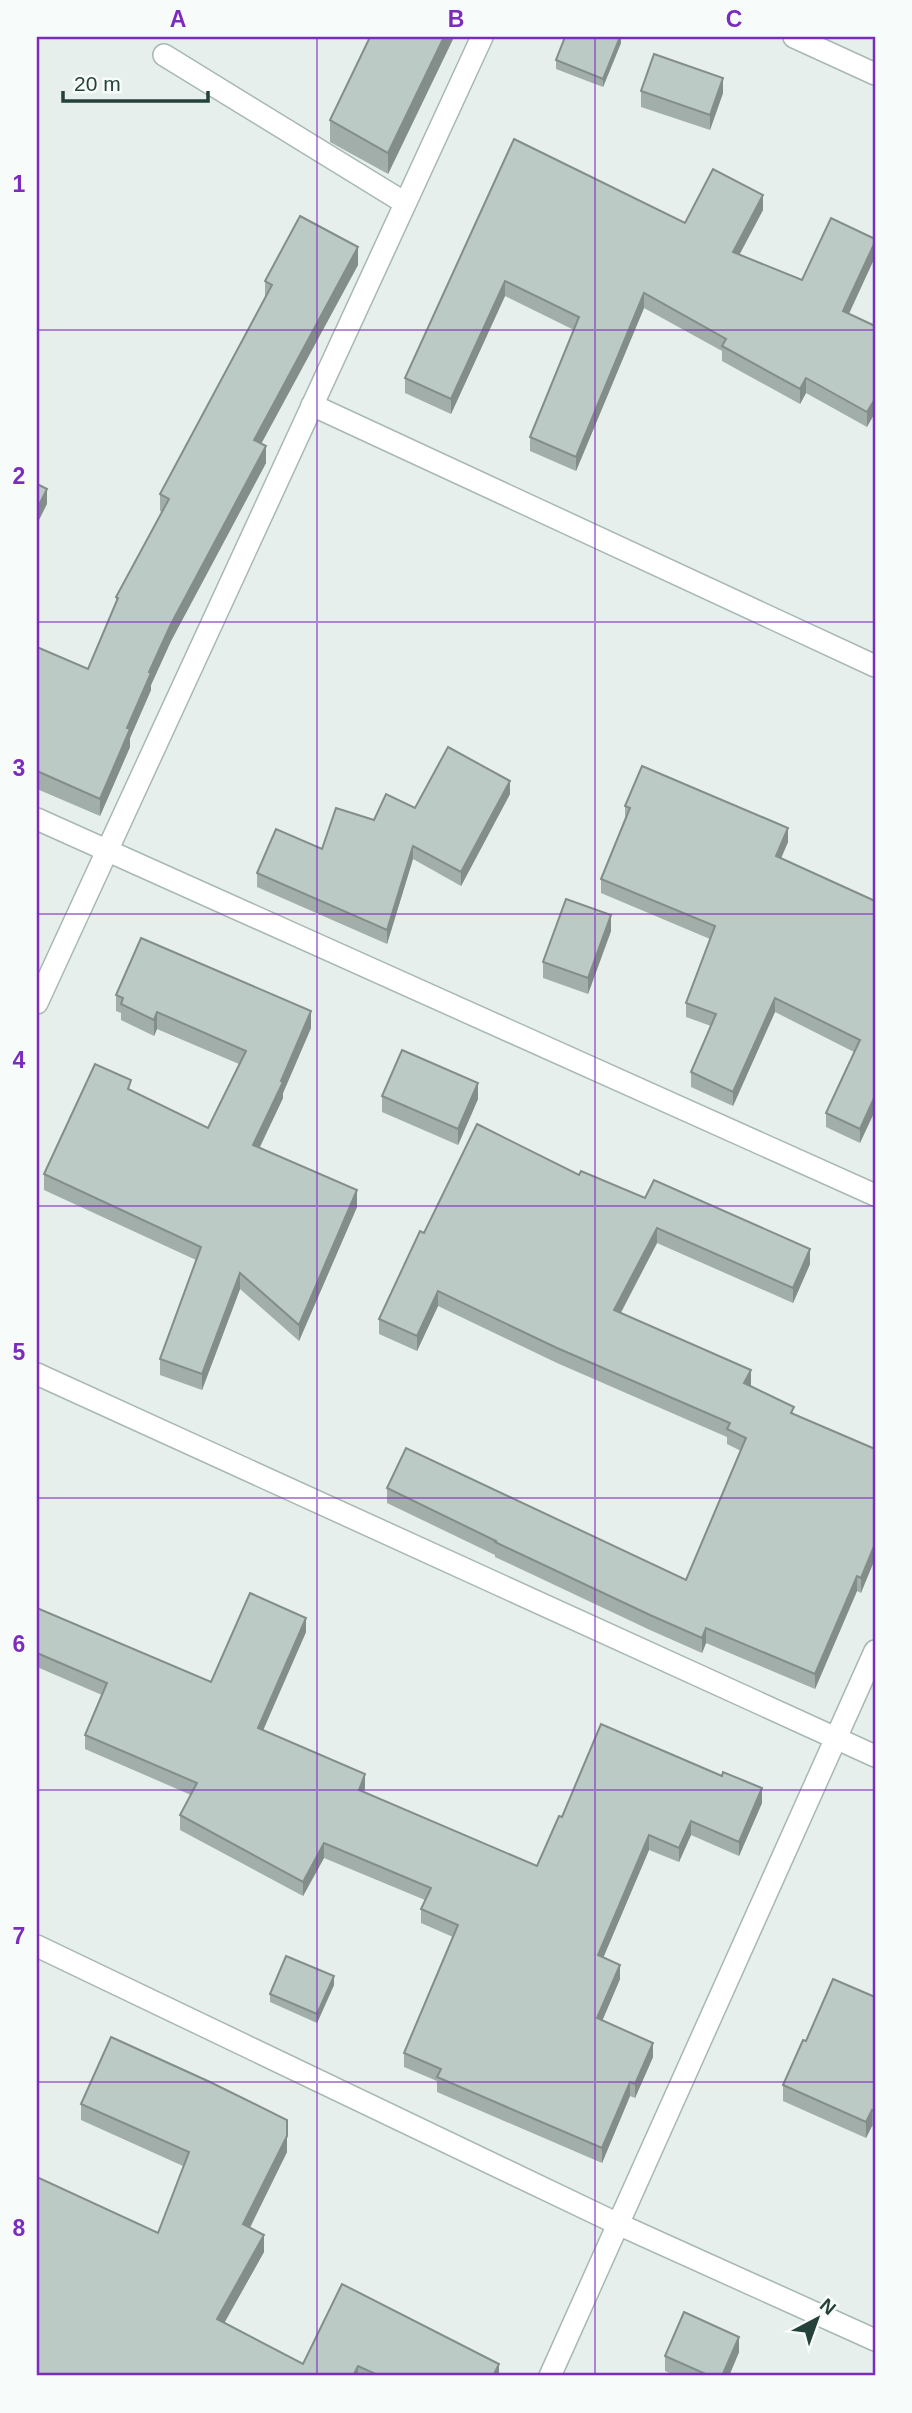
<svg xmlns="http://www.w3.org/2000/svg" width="912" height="2413" font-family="Arial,sans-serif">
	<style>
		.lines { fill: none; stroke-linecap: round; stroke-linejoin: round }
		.minor-casing { stroke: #a8b8b2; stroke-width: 24 }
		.minor { stroke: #fff; stroke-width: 21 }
		.wall { fill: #a1aea9 }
		.shaded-wall { fill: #838d89 }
		.building { fill: #bbcac4; stroke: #838d89; stroke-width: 2 }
		.grid { fill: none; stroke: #7b2cbf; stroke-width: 2; stroke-opacity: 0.55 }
		.neatline { fill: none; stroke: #7b2cbf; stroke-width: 2.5 }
		.grid-label { font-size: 23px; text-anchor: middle; font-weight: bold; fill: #7b2cbf }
	</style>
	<rect width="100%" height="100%" fill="#e6efeb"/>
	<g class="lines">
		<g class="minor-casing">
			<g id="minor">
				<polyline points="794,37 875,74"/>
				<polyline points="164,55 405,203"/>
				<polyline points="312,405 875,666"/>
				<polyline points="37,819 875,1195"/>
				<polyline points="37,1003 482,37"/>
				<polyline points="37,1374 875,1756"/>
				<polyline points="37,1946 618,2224 875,2340"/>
				<polyline points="550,2376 875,1651"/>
			</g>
		</g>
		<use href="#minor" class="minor"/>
	</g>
	<g class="wall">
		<polygon points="370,37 454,37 388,174 330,142 330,120"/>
		<polygon points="621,37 621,43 603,87 556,69 556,60"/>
		<polygon points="641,91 723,93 710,130 641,107"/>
		<polygon points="514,139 685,223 763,210 739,254 802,280 875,257 849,314 875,326 867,427 806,393 800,404 722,361 722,351 644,308 576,471 530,451 530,437 574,330 505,296 451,414 405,393 405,378"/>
		<polygon points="358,265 261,444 266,463 171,641 151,685 151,690 130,738 130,747 100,816 37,789 37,647 88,669 116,601 116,597 162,512 160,511 160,494 265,298 265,281"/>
		<polygon points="510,794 461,886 413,859 387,944 257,887 257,873 322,849 374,820 415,808"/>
		<polygon points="625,806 788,842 781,858 875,901 860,1143 826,1127 826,1113 854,1052 775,1012 733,1106 691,1087 691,1072 711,1026 686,1017 686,1003 710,939 601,893 601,879 625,818"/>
		<polygon points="611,931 588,994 543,978 543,962"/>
		<polygon points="116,995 311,1028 283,1093 283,1098 260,1147 357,1207 299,1341 240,1289 202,1390 160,1375 160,1359 196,1260 44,1190 44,1174 131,1090 208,1128 239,1064 157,1029 154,1036 121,1020 121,1013 116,1011"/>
		<polygon points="382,1096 478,1099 458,1145 382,1112"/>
		<polygon points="579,1175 645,1198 810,1264 793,1303 657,1243 621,1313 751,1385 751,1386 794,1414 875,1449 861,1593 857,1591 815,1689 706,1643 702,1653 650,1630 495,1557 495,1555 387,1503 387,1488 686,1580 741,1451 727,1444 727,1437 557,1363 438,1306 417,1351 379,1334 379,1319 424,1233"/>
		<polygon points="37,1598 38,1608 211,1682 306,1632 263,1730 365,1788 364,1792 537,1866 562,1817 762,1803 739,1856 691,1835 679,1862 649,1850 603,1958 620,1979 602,2021 653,2057 635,2098 630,2096 602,2163 437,2092 437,2081 404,2067 404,2053 453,1937 421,1923 421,1909 425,1900 324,1858 303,1896 180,1830 180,1815 191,1795 85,1749 85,1735 102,1695 37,1667"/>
		<polygon points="334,1985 317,2023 270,2002 270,1994"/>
		<polygon points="875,1997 875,2128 872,2126 866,2138 783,2101 783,2085 806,2041"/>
		<polygon points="81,2104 287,2152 250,2228 264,2252 224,2323 303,2364 342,2284 499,2376 37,2376 158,2233 183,2166 81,2120"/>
		<polygon points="739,2352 729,2376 676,2376 665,2371 665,2356"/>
	</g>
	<g class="shaded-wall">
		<polygon points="444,37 454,37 388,174 388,153"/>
		<polygon points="620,37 621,37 621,43 603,87 603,79"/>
		<polygon points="723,78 723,93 710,130 710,115"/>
		<polygon points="763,195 763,210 733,267 733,252"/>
		<polygon points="875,242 875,257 843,326 843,311"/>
		<polygon points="358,247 358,265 254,457 254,440"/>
		<polygon points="505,281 505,296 451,414 451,399"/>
		<polygon points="644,293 644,308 576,471 576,457"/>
		<polygon points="806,378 806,393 800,404 800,389"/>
		<polygon points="875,399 875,413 867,427 867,412"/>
		<polygon points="266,446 266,463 171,641 151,685 151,690 130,738 130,747 100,816 100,799 149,672 171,624"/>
		<polygon points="47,489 47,504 37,524 37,509"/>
		<polygon points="510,781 510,794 461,886 461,872"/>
		<polygon points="788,828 788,842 776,870 776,856"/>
		<polygon points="413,846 413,859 387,944 387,930"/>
		<polygon points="38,905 38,921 37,923 37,908"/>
		<polygon points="611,915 611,931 588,994 588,978"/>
		<polygon points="775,998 775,1012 733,1106 733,1092"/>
		<polygon points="311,1011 311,1028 283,1093 283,1098 253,1161 253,1145"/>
		<polygon points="157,1012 157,1029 154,1036 154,1020"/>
		<polygon points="478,1083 478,1099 458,1145 458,1129"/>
		<polygon points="875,1096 875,1111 860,1143 860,1129"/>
		<polygon points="357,1190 357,1207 299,1341 299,1325"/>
		<polygon points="657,1228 657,1243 614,1325 614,1310"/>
		<polygon points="810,1249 810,1264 793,1303 793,1288"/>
		<polygon points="240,1273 240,1289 202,1390 202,1374"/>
		<polygon points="438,1291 438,1306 417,1351 417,1336"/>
		<polygon points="751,1370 751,1385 744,1398 744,1383"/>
		<polygon points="875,1544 875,1559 861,1593 861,1578"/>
		<polygon points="857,1576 857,1591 815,1689 815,1674"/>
		<polygon points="306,1618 306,1632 258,1742 258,1728"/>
		<polygon points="706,1628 706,1643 702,1653 702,1638"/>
		<polygon points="365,1774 365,1788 359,1804 359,1790"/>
		<polygon points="762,1788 762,1803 739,1856 739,1842"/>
		<polygon points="691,1821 691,1835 679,1862 679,1848"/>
		<polygon points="649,1835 649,1850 598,1970 598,1955"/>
		<polygon points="324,1843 324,1858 303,1896 303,1882"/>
		<polygon points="620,1965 620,1979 597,2033 597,2018"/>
		<polygon points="334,1976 334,1985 317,2023 317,2014"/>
		<polygon points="653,2043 653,2057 635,2098 635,2084"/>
		<polygon points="630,2082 630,2096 602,2163 602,2148"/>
		<polygon points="872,2110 872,2126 866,2138 866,2122"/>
		<polygon points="287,2136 287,2152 243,2241 243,2224"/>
		<polygon points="264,2235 264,2252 217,2336 217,2319"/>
		<polygon points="739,2337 739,2352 729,2376 722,2376"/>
		<polygon points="499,2364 499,2376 493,2376"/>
		<polygon points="358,2366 358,2376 353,2376"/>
	</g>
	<g class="building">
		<polygon points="370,37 444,37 388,153 330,120"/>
		<polygon points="565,37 620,37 603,79 556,60"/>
		<polygon points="654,54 723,78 710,115 641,91"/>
		<polygon points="514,139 685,223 713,169 763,195 733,252 802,280 831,218 875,239 875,242 843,311 875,326 875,399 867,412 806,378 800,389 722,346 726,339 644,293 576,457 530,437 579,317 505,281 451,399 405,378"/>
		<polygon points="300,216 358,247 254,440 266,446 171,624 149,672 151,673 127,728 130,729 100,799 37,771 37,647 88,669 118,598 116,597 169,499 160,494 272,285 265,281"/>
		<polygon points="37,484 47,489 37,509"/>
		<polygon points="448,747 510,781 461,872 413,846 387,930 257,873 276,829 322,849 336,808 374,820 386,794 415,808"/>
		<polygon points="642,766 788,828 776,856 875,901 875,1096 860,1129 826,1113 860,1040 775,998 733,1092 691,1072 716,1014 686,1003 715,926 601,879 630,808 625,806"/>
		<polygon points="566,899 611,915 588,978 543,962"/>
		<polygon points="141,938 311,1011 281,1081 283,1082 253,1145 357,1190 299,1325 240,1273 202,1374 160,1359 201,1247 44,1174 95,1064 131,1080 128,1089 208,1128 246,1051 157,1012 154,1020 121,1004 123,998 116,995"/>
		<polygon points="402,1050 478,1083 458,1129 382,1096"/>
		<polygon points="477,1124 579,1175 581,1171 645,1198 654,1180 810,1249 793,1288 657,1228 614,1310 751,1370 744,1383 794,1407 791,1413 875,1449 875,1544 861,1578 857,1576 815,1674 706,1628 702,1638 650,1615 495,1542 496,1541 387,1488 406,1448 686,1580 746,1438 727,1429 730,1423 557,1348 438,1291 417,1336 379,1319 420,1231 424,1233"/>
		<polygon points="250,1593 306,1618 258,1728 365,1774 359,1790 537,1866 559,1816 562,1817 601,1724 722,1776 723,1772 762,1788 739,1842 691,1821 679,1848 649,1835 598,1955 620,1965 597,2018 653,2043 635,2084 630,2082 602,2148 437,2077 441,2069 404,2053 458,1925 421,1909 431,1888 324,1843 303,1882 180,1815 197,1783 85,1735 107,1683 37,1653 37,1608 211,1682"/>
		<polygon points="286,1956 334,1976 317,2014 270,1994"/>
		<polygon points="833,1979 875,1997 875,2112 872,2110 866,2122 783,2085 803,2040 806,2041"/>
		<polygon points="111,2037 210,2082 287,2120 287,2136 243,2224 264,2235 217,2319 303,2364 342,2284 499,2364 493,2376 380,2376 358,2366 353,2376 37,2376 37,2177 158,2233 189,2152 81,2104"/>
		<polygon points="684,2312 739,2337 722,2376 710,2376 665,2356"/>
	</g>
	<path class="grid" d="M317,37V2376M595,37V2376M37,330H875M37,622H875M37,914H875M37,1206H875M37,1498H875M37,1790H875M37,2082H875"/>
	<rect width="912" height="2413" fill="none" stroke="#f7fbf9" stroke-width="77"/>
	<g transform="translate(817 2319) rotate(41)" stroke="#f7fbf9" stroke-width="5" paint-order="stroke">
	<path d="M0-5L12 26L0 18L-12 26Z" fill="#24423a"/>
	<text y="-10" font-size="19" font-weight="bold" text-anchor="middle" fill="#24423a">N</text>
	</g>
	<path d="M63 91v10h145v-10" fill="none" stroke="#24423a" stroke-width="3.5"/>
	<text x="74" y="91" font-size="21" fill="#24423a" stroke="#f7fbf9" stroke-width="5" paint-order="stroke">20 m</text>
	<rect x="38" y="38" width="836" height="2336" class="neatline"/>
	<g class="grid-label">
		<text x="178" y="27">A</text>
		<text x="456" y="27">B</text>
		<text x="734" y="27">C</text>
		<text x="19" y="192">1</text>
		<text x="19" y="484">2</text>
		<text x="19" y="776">3</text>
		<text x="19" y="1068">4</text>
		<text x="19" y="1360">5</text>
		<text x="19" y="1652">6</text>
		<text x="19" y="1944">7</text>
		<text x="19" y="2236">8</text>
	</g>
</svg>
